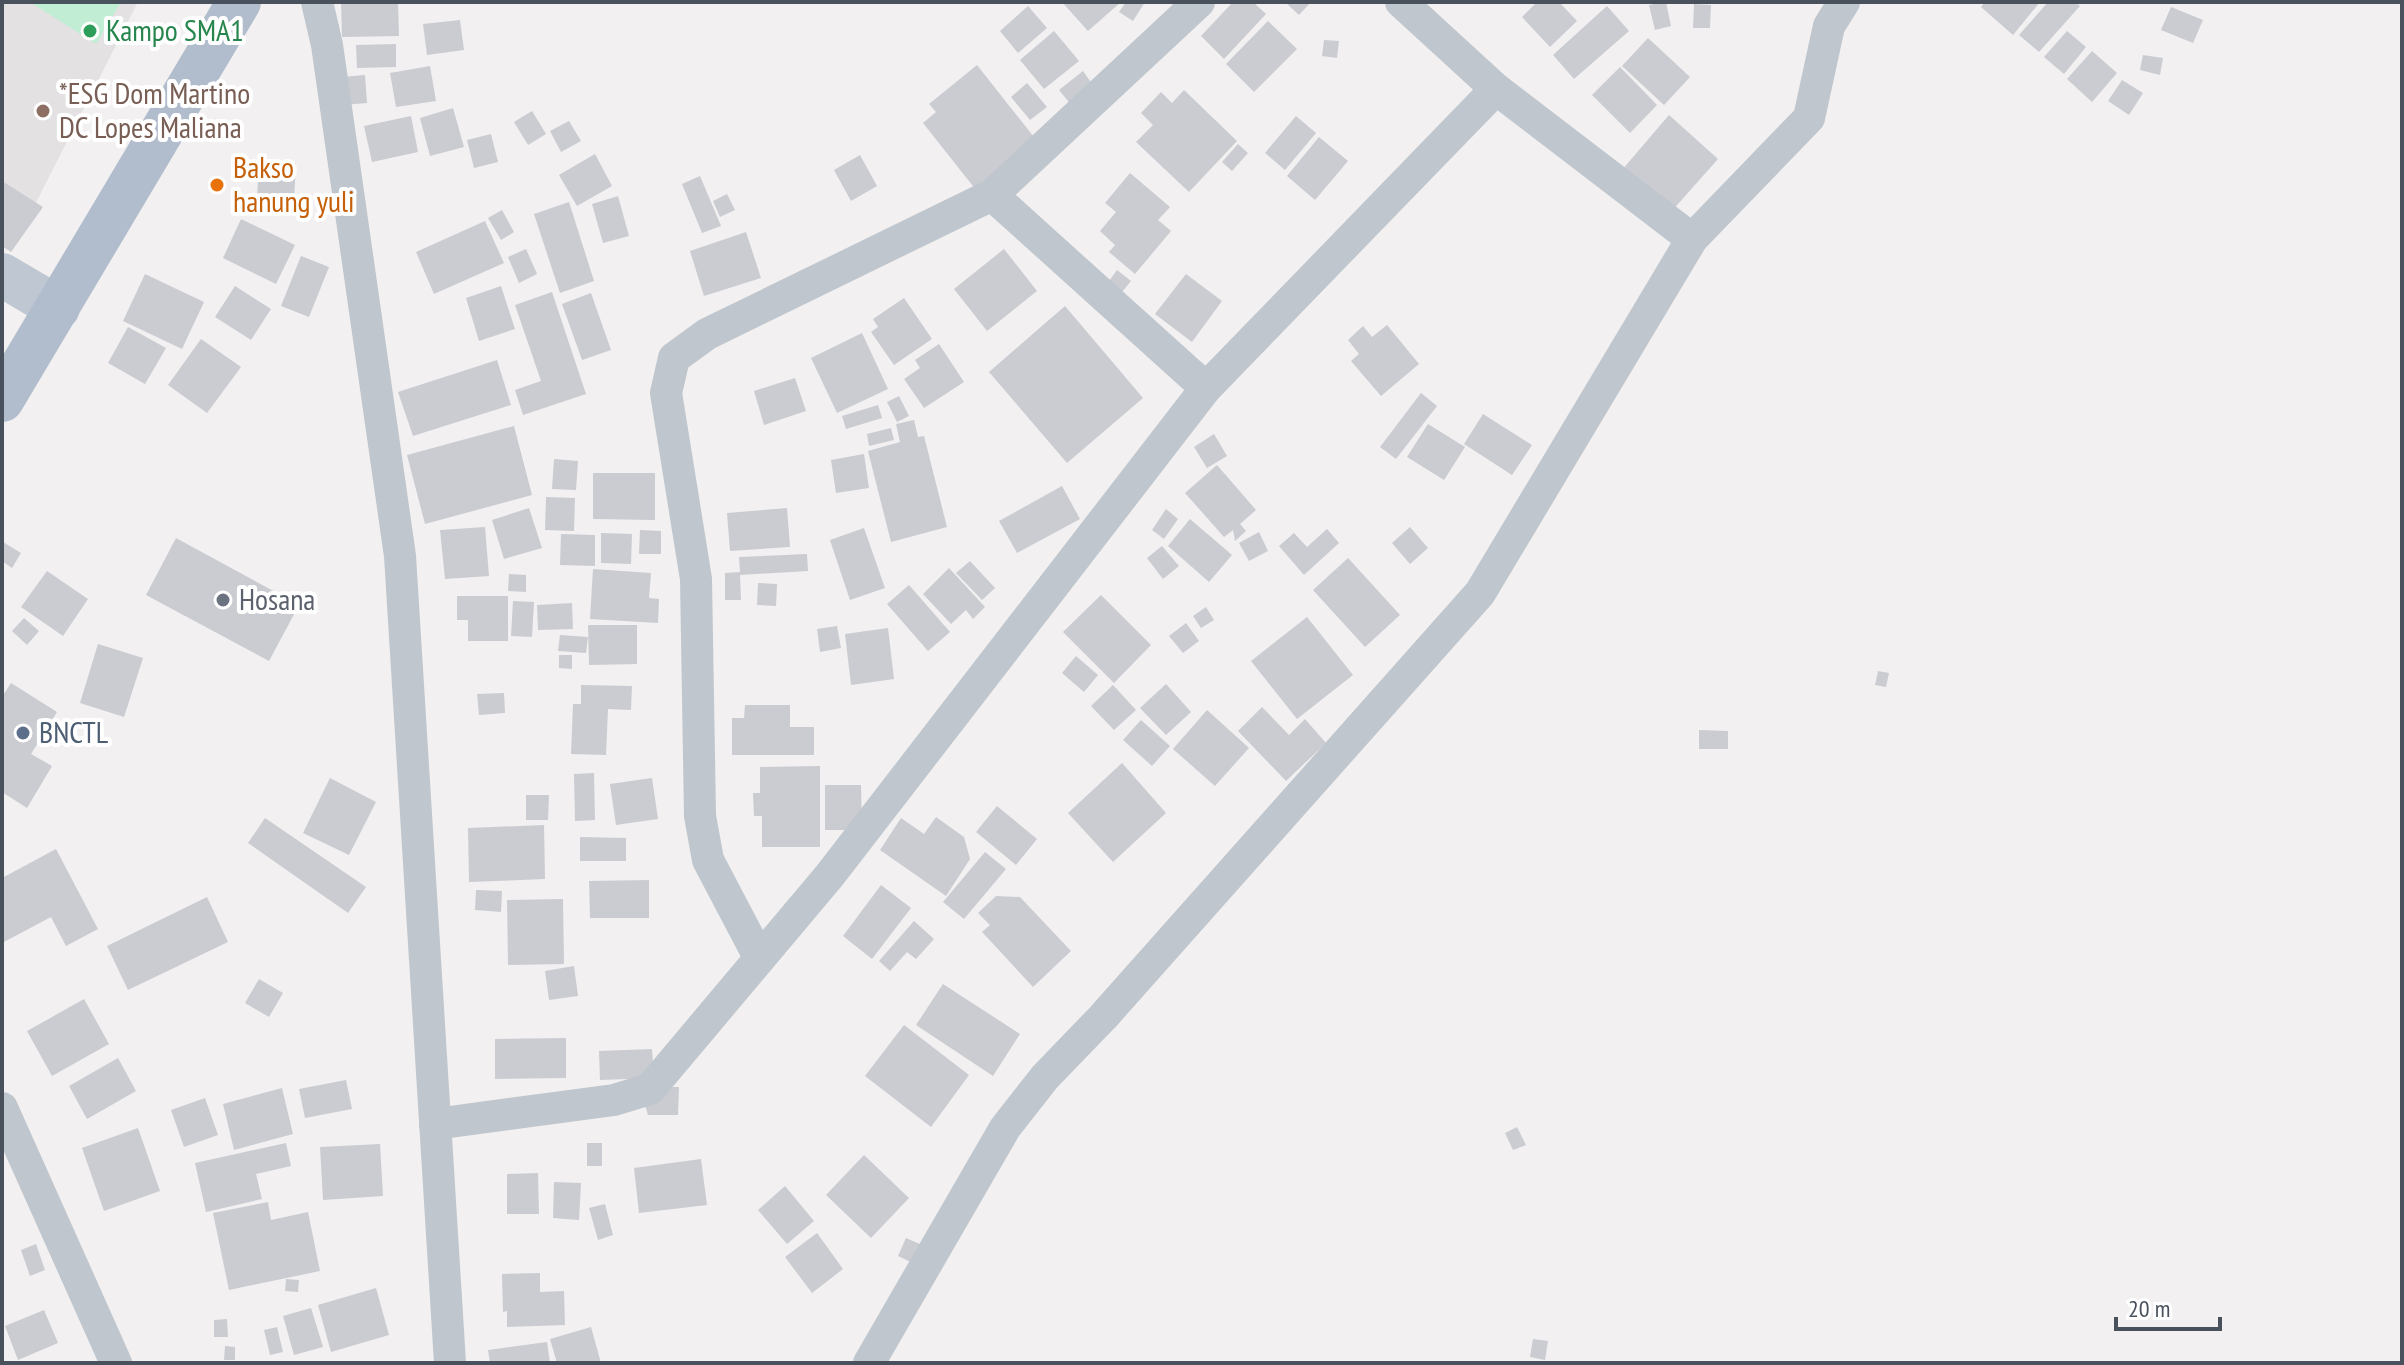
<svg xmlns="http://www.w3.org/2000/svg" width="2404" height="1365" font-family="'PT Sans Narrow',sans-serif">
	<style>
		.education { fill: #e3e1e1 }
		.green { fill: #c1edd4 }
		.building { fill: #caccd2 }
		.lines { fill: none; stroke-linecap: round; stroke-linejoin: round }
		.street { stroke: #bfc6cd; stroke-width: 32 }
		.secondary { stroke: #bec7d2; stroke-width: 44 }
		.primary { stroke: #b1bdcd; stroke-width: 44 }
		.leisure-dot { fill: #2e9e5b; stroke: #fff; stroke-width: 3 }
		.education-dot { fill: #8d6e63; stroke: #fff; stroke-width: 3 }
		.food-dot { fill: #e8710a; stroke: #fff; stroke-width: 3 }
		.worship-dot { fill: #6b7280; stroke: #fff; stroke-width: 3 }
		.service-dot { fill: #5c6f8a; stroke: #fff; stroke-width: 3 }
		.labels { text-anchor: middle; stroke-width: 8; stroke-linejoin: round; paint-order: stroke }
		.leisure-label { font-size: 30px; fill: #27864d; stroke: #fff; text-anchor: start }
		.education-label { font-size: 30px; fill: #785e54; stroke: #fff; text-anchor: start }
		.food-label { font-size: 30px; fill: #c56008; stroke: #fff; text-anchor: start }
		.worship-label { font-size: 30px; fill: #5b616d; stroke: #fff; text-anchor: start }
		.service-label { font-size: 30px; fill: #4e5e75; stroke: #fff; text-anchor: start }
	</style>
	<rect width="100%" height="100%" fill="#f2f0f0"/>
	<polygon class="education" points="2,2 138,2 22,230 2,219"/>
	<polygon class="green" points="30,2 121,2 96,44"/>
	<g class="building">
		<polygon points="341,2 398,2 399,36 342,37"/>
		<polygon points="1062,2 1121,2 1088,31"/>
		<polygon points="1126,2 1145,2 1133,21 1119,12"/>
		<polygon points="1233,2 1253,2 1266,14 1224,59 1201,36"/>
		<polygon points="1285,2 1311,2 1299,15"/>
		<polygon points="1537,2 1559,2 1577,21 1550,47 1522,17"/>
		<polygon points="1666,2 1671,26 1655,30 1649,5"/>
		<polygon points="1985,2 2040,2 2013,35 1981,7"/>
		<polygon points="2048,2 2075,2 2080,6 2039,52 2019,35"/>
		<polygon points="1694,4 1711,5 1710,28 1693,28"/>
		<polygon points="1028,6 1047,28 1018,53 1000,31"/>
		<polygon points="1607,6 1629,31 1574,79 1553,55"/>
		<polygon points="2171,7 2203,20 2193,43 2161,30"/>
		<polygon points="460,20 464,50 427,55 423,24"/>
		<polygon points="1268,21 1297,49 1254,92 1226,64"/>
		<polygon points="1054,31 1079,61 1044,89 1020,60"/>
		<polygon points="2067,31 2086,47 2064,74 2044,57"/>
		<polygon points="1648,38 1690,77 1664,105 1622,66"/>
		<polygon points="1324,40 1339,41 1337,58 1322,56"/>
		<polygon points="396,44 396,67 357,68 356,45"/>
		<polygon points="2092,51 2117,73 2092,102 2067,79"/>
		<polygon points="2143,55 2163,58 2160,75 2140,70"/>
		<polygon points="977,65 1041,146 980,195 923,123 936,112 929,104"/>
		<polygon points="430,66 436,101 396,107 390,73"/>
		<polygon points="1620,67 1657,105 1630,133 1592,95"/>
		<polygon points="1083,71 1095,88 1072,106 1059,90"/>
		<polygon points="365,75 367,103 343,105 341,77"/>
		<polygon points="2122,80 2143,93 2129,115 2108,101"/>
		<polygon points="1027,83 1047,107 1030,120 1011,97"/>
		<polygon points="1184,90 1237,141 1189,192 1136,142 1153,125 1141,113 1161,92 1172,103"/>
		<polygon points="453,108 464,147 430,156 420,118"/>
		<polygon points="532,111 546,134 528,145 514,122"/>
		<polygon points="1669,115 1718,159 1670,213 1622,170"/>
		<polygon points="411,116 418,152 372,162 364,126"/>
		<polygon points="1296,116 1316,133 1285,170 1265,153"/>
		<polygon points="569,121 581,141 561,152 550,131"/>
		<polygon points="491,134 498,162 474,168 467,140"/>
		<polygon points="1319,137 1348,161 1315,200 1287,176"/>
		<polygon points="1238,144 1248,153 1232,171 1222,162"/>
		<polygon points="595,154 612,186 577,206 559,175"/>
		<polygon points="860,155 877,186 851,201 834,170"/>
		<polygon points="259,161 296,163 294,202 257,200"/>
		<polygon points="1130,173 1170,207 1158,220 1171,231 1135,274 1109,252 1115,245 1100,231 1116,212 1105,203"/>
		<polygon points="700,176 721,226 702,233 682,184"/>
		<polygon points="2,181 43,207 11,252 2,246"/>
		<polygon points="727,194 735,210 720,217 713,201"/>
		<polygon points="618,196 629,236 603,243 592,204"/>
		<polygon points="569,202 594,281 560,293 534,214"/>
		<polygon points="502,210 514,232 501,240 488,218"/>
		<polygon points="241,219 295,245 276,284 223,258"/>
		<polygon points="485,221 504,263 434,294 416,252"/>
		<polygon points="746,232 761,278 704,296 690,251"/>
		<polygon points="526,249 537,274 519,283 508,257"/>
		<polygon points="1004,249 1037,291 987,331 954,289"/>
		<polygon points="301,256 329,267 309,317 281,306"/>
		<polygon points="1117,270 1131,281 1122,292 1109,281"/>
		<polygon points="145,274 204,302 182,349 123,321"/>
		<polygon points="1186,274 1222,301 1192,342 1155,314"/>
		<polygon points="235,286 271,309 251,340 215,317"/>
		<polygon points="501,286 515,329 479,341 466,298"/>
		<polygon points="552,292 586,394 523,415 515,390 541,381 515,305"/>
		<polygon points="591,293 611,350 582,360 562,304"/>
		<polygon points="904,298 932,339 894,365 871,332 878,327 873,319"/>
		<polygon points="1065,306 1143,398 1067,463 989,372"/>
		<polygon points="1387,325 1419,364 1381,396 1351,361 1359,354 1348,340 1363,326 1372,337"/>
		<polygon points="128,327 166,348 145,384 108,363"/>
		<polygon points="862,333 888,389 837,413 811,358"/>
		<polygon points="201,339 241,367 207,413 168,385"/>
		<polygon points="939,344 964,382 924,408 904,379 920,368 915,360"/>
		<polygon points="497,360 511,405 413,436 398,392"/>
		<polygon points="795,378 806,411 764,425 754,391"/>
		<polygon points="1421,393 1437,406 1396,459 1380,447"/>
		<polygon points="899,396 909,416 897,422 887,402"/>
		<polygon points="878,405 882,418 846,429 842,416"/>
		<polygon points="1483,414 1532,445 1512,475 1464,444"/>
		<polygon points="914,420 918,437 924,436 947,527 891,542 868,451 900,442 896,424"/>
		<polygon points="1428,424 1465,447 1444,480 1407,457"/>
		<polygon points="514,426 532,495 425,524 407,455"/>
		<polygon points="891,428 894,440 869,446 867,434"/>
		<polygon points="1214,434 1227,456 1207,468 1194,447"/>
		<polygon points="864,454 869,488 836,493 831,460"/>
		<polygon points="554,459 578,461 576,490 552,489"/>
		<polygon points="1217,465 1256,510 1240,524 1246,531 1235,541 1233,530 1224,537 1185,493"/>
		<polygon points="593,473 655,473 655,520 593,519"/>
		<polygon points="1062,486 1080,519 1017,553 999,521"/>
		<polygon points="546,497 575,498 574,531 545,530"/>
		<polygon points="529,508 542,548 504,559 492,520"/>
		<polygon points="787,508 790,547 730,551 727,513"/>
		<polygon points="1166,509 1178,519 1164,539 1152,530"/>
		<polygon points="1190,519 1232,555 1209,582 1168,546"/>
		<polygon points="485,527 489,576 445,579 440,530"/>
		<polygon points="1410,527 1428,548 1410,564 1392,543"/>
		<polygon points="864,528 885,588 850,600 830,540"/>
		<polygon points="1327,529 1339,543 1304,575 1279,546 1294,533 1307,547"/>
		<polygon points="640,530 661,531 661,554 639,554"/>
		<polygon points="1259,532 1268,551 1249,561 1239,543"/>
		<polygon points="601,533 632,534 631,564 601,563"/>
		<polygon points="561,534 595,535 595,566 560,565"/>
		<polygon points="176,538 299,605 269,661 146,595"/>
		<polygon points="3,542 21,553 12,568 2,561"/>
		<polygon points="1162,546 1179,566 1163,579 1147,558"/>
		<polygon points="807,554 808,571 740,575 741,600 725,600 725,573 740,572 739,557"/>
		<polygon points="1348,558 1400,615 1365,647 1313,590"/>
		<polygon points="970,561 995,588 982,600 956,573"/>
		<polygon points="949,568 985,607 973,619 966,610 951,624 923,594"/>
		<polygon points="593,569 651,573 649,598 659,599 658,623 590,619"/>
		<polygon points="47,571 88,599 63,636 21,607"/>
		<polygon points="509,574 526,575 526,592 508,591"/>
		<polygon points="758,583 777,584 776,606 757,605"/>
		<polygon points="909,585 950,632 928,651 887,604"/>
		<polygon points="1101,595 1151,645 1114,683 1063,632"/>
		<polygon points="457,596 508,596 508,641 468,641 468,620 457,620"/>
		<polygon points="513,601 534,602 532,637 511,636"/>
		<polygon points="572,603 573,629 538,630 537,605"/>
		<polygon points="1206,607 1214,620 1201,628 1193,616"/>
		<polygon points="1307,617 1353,675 1297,719 1251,661"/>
		<polygon points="24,618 39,631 27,645 12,631"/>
		<polygon points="1186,623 1199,641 1183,653 1169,636"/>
		<polygon points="588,625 637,625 637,664 589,665"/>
		<polygon points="837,626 841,648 820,652 817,629"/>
		<polygon points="888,628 894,679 851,685 845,634"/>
		<polygon points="560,635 588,637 586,653 558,651"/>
		<polygon points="98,644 143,658 124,717 80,703"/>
		<polygon points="559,655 572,655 572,669 559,668"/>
		<polygon points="1076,656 1098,675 1084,692 1062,673"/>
		<polygon points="1878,671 1889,673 1886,687 1875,685"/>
		<polygon points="11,683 57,712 31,754 52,766 27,808 2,792 2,697"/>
		<polygon points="1166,684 1191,712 1166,735 1140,708"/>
		<polygon points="581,685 632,686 631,710 608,709 606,755 571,754 573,704 581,704"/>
		<polygon points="1113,685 1136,710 1114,730 1091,706"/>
		<polygon points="504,693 505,713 479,715 477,694"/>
		<polygon points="745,705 790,705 790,727 814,727 814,755 732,755 732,718 744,718"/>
		<polygon points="1262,707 1289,735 1305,719 1326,743 1286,781 1238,731"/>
		<polygon points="1207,710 1249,748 1215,786 1173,749"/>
		<polygon points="1141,720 1170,746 1152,766 1123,740"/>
		<polygon points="1699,730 1728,731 1728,749 1699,749"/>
		<polygon points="1122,763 1166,813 1113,862 1068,813"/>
		<polygon points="820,766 820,847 762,847 762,816 754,816 753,793 760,793 760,767"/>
		<polygon points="594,773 595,820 575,821 574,774"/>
		<polygon points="330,778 376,802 349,855 303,833"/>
		<polygon points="652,778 658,819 616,825 610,784"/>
		<polygon points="825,785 861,785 862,830 825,830"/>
		<polygon points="526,795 549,795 548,820 526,820"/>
		<polygon points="997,806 1037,839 1016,865 976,832"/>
		<polygon points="936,817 964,837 970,859 946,896 880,850 901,818 924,834"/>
		<polygon points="265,818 366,887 348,913 248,843"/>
		<polygon points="544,825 545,879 469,882 468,828"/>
		<polygon points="580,837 626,838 626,861 580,861"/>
		<polygon points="56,849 98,929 66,946 51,917 2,943 2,878"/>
		<polygon points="985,852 1006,869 964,919 943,902"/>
		<polygon points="649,880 649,918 590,918 589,881"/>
		<polygon points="881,885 911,908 872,959 843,936"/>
		<polygon points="476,890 502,891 501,912 475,910"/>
		<polygon points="996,896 1020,897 1071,951 1033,987 982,932 990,925 978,913"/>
		<polygon points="207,897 228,942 128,990 107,946"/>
		<polygon points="563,899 564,964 508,965 507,900"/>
		<polygon points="914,921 934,939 916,959 907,952 890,971 879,961"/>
		<polygon points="574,966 578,996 549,1000 545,971"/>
		<polygon points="259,979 283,993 269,1017 245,1003"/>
		<polygon points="943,984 1020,1034 993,1076 916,1025"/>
		<polygon points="84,999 109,1044 52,1076 27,1031"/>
		<polygon points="904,1025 969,1075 931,1127 865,1076"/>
		<polygon points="566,1038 566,1078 495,1079 495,1039"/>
		<polygon points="652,1049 654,1078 600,1080 599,1051"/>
		<polygon points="118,1058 136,1091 87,1119 69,1086"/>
		<polygon points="346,1080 352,1109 305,1118 299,1089"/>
		<polygon points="656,1087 679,1087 678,1115 648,1115 645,1105"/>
		<polygon points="282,1088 293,1134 234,1150 223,1104"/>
		<polygon points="205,1098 218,1135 184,1147 171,1110"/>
		<polygon points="1517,1127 1526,1145 1513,1150 1505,1133"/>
		<polygon points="138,1128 160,1191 104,1211 82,1148"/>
		<polygon points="286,1143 291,1166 256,1174 262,1199 206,1212 195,1163"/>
		<rect x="587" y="1143" width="15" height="23"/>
		<polygon points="380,1144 383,1196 323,1200 320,1147"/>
		<polygon points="864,1155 909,1198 871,1238 826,1195"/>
		<polygon points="701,1159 707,1205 639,1213 634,1168"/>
		<polygon points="538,1173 539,1214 507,1214 507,1174"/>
		<polygon points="554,1182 581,1183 579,1220 553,1218"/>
		<polygon points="785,1186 814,1221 787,1244 758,1210"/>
		<polygon points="268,1202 271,1220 308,1212 320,1271 229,1290 213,1213"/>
		<polygon points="605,1204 613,1235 598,1240 589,1208"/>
		<polygon points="817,1233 843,1269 812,1293 785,1257"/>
		<polygon points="906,1238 929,1248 921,1267 898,1256"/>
		<polygon points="36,1244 45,1270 30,1276 21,1250"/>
		<polygon points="540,1273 540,1292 564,1291 565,1325 507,1327 507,1311 503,1312 502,1274"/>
		<polygon points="286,1279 299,1280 298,1292 285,1291"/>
		<polygon points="376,1288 389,1335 331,1352 318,1305"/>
		<polygon points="311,1308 323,1347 294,1355 283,1316"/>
		<polygon points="44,1310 58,1343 18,1360 5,1326"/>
		<polygon points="227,1319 228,1337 214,1337 214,1320"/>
		<polygon points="277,1327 283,1352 270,1355 264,1330"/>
		<polygon points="591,1327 601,1363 557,1363 550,1339"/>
		<polygon points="1533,1339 1548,1341 1545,1360 1530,1357"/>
		<polygon points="547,1342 550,1363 490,1363 488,1350"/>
		<polygon points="225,1346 235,1347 235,1360 224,1360"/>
	</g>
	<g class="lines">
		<g class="street">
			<polyline points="317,2 327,45 400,556 450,1363"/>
			<polyline points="1401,2 1496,89 1692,239"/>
			<polyline points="992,195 1206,388"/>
			<polyline points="759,957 708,860 700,816 696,579 666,393 674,358 707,334 992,195 1199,2"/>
			<polyline points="2,1108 116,1363"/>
			<polyline points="435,1124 614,1100 650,1089 830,875 1206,388 1496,89"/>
			<polyline points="869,1363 1005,1128 1045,1077 1103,1017 1480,593 1692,239 1809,118 1829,26 1844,2"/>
		</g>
		<polyline class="secondary" points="2,275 58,308"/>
		<polyline class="primary" points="2,400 239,2"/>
	</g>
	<circle class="leisure-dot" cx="90" cy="31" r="8"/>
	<circle class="education-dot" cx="43" cy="111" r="8"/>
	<circle class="food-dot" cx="217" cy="185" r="8"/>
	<circle class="worship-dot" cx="223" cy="600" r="8"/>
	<circle class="service-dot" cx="23" cy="733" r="8"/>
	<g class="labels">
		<g class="leisure-label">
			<text x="106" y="41">Kampo SMA1</text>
		</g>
		<g class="education-label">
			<text x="59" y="104">*ESG Dom Martino<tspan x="59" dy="34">DC Lopes Maliana</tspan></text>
		</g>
		<g class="food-label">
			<text x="233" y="178">Bakso<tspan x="233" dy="34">hanung yuli</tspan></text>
		</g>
		<g class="worship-label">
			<text x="239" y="610">Hosana</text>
		</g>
		<g class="service-label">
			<text x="39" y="743">BNCTL</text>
		</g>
	</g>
	<rect width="2404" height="1365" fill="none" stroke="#49525c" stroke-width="8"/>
	<path d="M2116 1317v12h104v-12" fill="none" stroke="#49525c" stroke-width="4"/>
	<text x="2128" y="1317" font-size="24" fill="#49525c" stroke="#ffffff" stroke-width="6" paint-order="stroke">20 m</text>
</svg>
